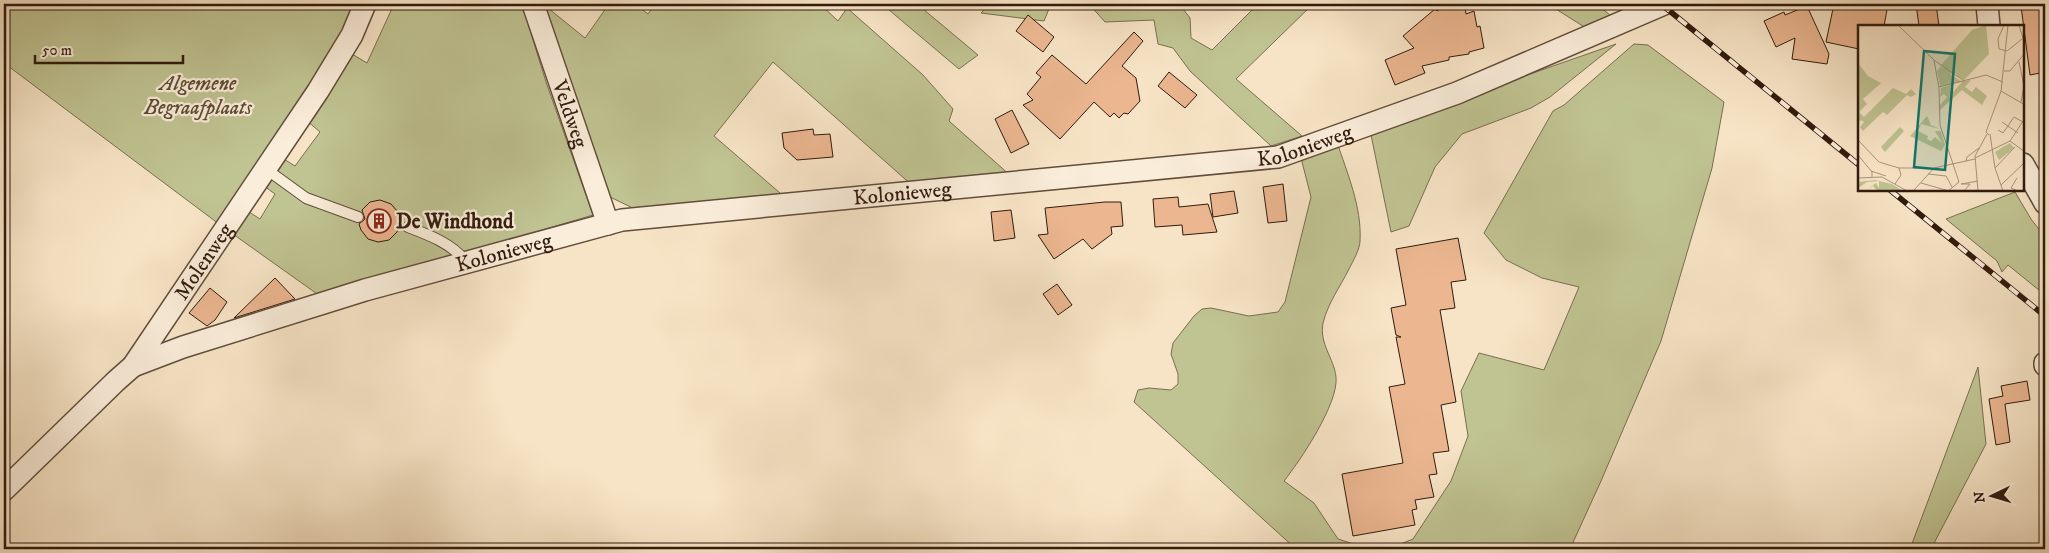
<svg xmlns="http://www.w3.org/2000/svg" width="2049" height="553" font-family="'IM FELL DW Pica',serif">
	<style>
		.green { fill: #c0c392; stroke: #786f50 }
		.building { fill: #ebb690; stroke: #311b0d }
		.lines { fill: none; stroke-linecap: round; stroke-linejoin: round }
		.lane-casing { stroke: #624d3b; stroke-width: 12 }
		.street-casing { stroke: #624d3b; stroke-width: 24 }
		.lane { stroke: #faedda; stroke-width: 10 }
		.street { stroke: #faedda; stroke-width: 21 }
		.rail-casing { stroke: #311b0d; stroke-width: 5.5 }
		.rail { stroke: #faedda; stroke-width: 4; stroke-dasharray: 11; stroke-linecap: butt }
		.labels { text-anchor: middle; stroke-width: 4.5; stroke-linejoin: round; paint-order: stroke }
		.park-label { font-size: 21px; font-style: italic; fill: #5c4d35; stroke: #faedda }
		.street-label { font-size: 21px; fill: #311b0d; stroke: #faedda }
		.poi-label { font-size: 21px; font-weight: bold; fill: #311b0d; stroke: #faedda; text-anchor: start }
		.inset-road { fill: none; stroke: #a8947c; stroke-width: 1 }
		.view { fill: #0f766e; fill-opacity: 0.15; stroke: #0f766e; stroke-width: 2.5 }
		.inset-edge { fill: none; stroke: #311b0d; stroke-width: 2.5 }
	</style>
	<rect width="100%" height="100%" fill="#f7e4c6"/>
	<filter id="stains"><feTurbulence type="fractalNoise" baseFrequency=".004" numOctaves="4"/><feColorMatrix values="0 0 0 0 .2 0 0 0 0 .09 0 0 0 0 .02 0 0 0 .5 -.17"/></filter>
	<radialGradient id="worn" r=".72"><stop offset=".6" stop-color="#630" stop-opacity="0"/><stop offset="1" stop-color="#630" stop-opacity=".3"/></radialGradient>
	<g class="green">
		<polygon points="4,4 359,4 347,33 219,224 4,63"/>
		<polygon points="394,4 522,4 546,82 593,215 320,296 230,232 246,210 260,219 275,194 264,186 282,158 295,166 320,132 306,120 352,54 367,63"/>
		<polygon points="543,4 585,38 609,4 635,4 648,14 655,4 820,4 838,21 847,8 923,75 953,109 949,121 1011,176 914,187 773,62 714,136 787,199 641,212 610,197 598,176"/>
		<polygon points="882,4 917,4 978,55 959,69"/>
		<polygon points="990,4 1051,4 1044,21 981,13"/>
		<polygon points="1089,4 1179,4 1190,18 1191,38 1212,50 1258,4 1313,4 1236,79 1302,136 1271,146 1190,71 1173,48 1158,44 1154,20 1105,22"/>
		<polygon points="1548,4 1597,4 1612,17 1586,28"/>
		<polygon points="1616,44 1550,97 1531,108 1462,134 1435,167 1409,226 1391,232 1370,130"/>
		<polygon points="1634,44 1648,45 1724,102 1712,168 1661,341 1601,481 1570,549 1388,549 1413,539 1451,481 1468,436 1461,391 1479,353 1544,370 1579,287 1542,278 1506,260 1484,233 1553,111 1564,105"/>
		<path d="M1337,142C1347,173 1362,207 1360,241C1360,249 1353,261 1349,269C1340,287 1328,303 1323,323C1319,344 1334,358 1336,377C1339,403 1300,461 1284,481L1314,503L1338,539L1369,549H1296L1134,402L1138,390L1149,388L1171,390L1178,384V374L1171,354L1173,343L1194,316L1202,309L1211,308L1249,316L1278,312L1285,302L1311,197L1300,154Z"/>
		<polygon points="2015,192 2031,219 2045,237 2045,295 2008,265 2002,272 1997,261 1946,219"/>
		<polygon points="1978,367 1986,444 1931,549 1910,549"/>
	</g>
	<g class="building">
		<polygon points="1446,4 1453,9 1465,7 1466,14 1474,11 1477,27 1480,26 1484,48 1469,52 1469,54 1449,57 1449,60 1422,66 1425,73 1395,85 1385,60 1414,48 1403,36 1435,9 1437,11"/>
		<polygon points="1834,4 1888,4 1884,26 1859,26 1859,49 1826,42"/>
		<polygon points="1916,4 1936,4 1939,26 1919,26"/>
		<polygon points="2045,4 2045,72 2030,75 2021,6"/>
		<polygon points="1807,6 1829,54 1827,64 1792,59 1795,38 1776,47 1764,21 1784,12 1785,15"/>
		<polygon points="1028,15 1054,37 1043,52 1016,31"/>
		<polygon points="1134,32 1143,41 1122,66 1136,78 1140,101 1128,114 1124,113 1119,118 1114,113 1110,117 1094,102 1060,139 1023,105 1033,100 1027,94 1041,77 1036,73 1052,55 1086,84"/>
		<polygon points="1169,72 1197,95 1185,108 1158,86"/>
		<polygon points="1012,110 1029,144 1011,153 995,119"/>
		<polygon points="813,129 814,135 830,134 833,157 797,160 784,148 782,133"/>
		<polygon points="1283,184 1287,221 1268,223 1263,187"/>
		<polygon points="1234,191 1238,213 1213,217 1210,194"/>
		<polygon points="1178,197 1179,207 1208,204 1217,232 1183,235 1182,225 1155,227 1153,199"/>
		<polygon points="380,200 391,204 398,212 400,222 397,232 389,240 378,242 368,239 361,230 359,224 365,219 362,210 370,202"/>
		<polygon points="1105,202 1121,202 1123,226 1111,227 1112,234 1092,249 1083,239 1054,259 1038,235 1048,234 1045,208"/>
		<polygon points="1011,210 1015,238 994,241 991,212"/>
		<polygon points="1458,238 1466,280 1451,282 1455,308 1440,310 1456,402 1441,405 1449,451 1433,453 1437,474 1429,475 1434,497 1415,500 1417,509 1412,510 1415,525 1353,536 1342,474 1403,463 1389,387 1405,384 1396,337 1401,337 1396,335 1391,308 1406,305 1396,249"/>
		<polygon points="275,278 295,299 234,318"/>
		<polygon points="1057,284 1072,305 1058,315 1043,294"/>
		<polygon points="210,288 227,302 215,320 207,326 189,313"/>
		<polygon points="2027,381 2030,400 2005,404 2010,442 1996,445 1989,399 2003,396 2001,386"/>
	</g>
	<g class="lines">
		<g class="lane-casing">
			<g id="lane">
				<polyline points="266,169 306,198 358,217"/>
				<path d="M408,227C429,235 453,244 466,262"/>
			</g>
		</g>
		<g class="street-casing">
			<g id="street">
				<path id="s1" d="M533,4L608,224"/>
				<polyline points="1987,4 1989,26"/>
				<polyline points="2023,164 2045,203"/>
				<polyline points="2045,363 2045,365"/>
				<path id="s2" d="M133,366L183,347L365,290L622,220L1278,157L1457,93L1664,4"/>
				<path id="s3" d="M4,490L116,381L133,366L318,91L352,35L365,4"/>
			</g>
		</g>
		<use href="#lane" class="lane"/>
		<use href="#street" class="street"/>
		<g class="rail-casing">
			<g id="rail">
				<polyline points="1661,4 1859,165"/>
				<polyline points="1890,190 2045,316"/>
			</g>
		</g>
		<use href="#rail" class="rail"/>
	</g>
	<defs>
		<g id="building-ring" transform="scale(1.25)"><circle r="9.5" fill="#faedda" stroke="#8f2418" stroke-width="1.5"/><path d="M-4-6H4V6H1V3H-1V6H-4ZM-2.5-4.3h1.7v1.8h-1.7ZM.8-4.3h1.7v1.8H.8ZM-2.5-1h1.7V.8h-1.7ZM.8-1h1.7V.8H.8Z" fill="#8f2418"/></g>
	</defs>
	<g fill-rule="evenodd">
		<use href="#building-ring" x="379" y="221"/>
	</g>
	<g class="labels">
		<g class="park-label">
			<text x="198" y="90">Algemene<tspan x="198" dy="24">Begraafplaats</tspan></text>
		</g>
		<g class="street-label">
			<text dy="7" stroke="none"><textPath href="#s1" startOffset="116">Veldweg</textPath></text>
			<text dy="7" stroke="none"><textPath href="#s2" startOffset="1198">Kolonieweg</textPath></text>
			<text dy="7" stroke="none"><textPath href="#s2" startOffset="792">Kolonieweg</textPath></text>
			<text dy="7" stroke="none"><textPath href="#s2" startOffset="388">Kolonieweg</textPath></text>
			<text dy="7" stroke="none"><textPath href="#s3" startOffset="305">Molenweg</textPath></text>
		</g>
		<g class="poi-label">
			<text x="396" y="228">De Windhond</text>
		</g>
	</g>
	<g transform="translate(1858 25)">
		<rect width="166" height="166" fill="#f7e4c6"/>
		<path d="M128,0L131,29L106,55L97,50L100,49H92L103,56L113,55L107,62L114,67L118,62L129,71L124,80L104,65L82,85V80L89,72L86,69L82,72L83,63L95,59L92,62L95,67L104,57L82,61L79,46L83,41L89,46L83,40L114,5ZM0,38L10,51L23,58L5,74L9,79L1,87L6,92L35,63L48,69L53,64L58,69L53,72L49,70L29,90L25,87L5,106L2,102L6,97L3,95L0,98ZM69,91L73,100L82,104L63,99L60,106L70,111L69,114L73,116L77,112L84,118L77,106H83L87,120L83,126L52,111ZM42,102L46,106L27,127L23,122ZM152,118L156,123L141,135L137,127ZM17,155L34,159L45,166H19L15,161L9,165L18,158L21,163V156L9,157L0,163V157Z" fill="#c0c392"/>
		<path class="inset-road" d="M40,0L76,35L106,56M146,0L140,14L141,24L149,26L164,14M161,0L167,20M76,35L81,63L82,100L101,157L90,166M161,37L166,61L163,77M146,46H152L167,28M81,62L128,50L145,57M143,66L167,80M144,97L160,108M140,105L145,108L156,92L165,97M132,109L137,143L145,166M131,110L128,107L143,66L150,0M0,115L21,137L41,143H66M152,116L167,127M0,130L14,147V152M117,133L152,116L167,93M108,136L109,132L121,123M137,143L157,122M13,146L28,151M70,149L88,151L94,162M0,153L24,152L49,166M159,153L153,163L160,166M63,158L91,166M37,159L43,150L41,143M143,160L167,137M56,165L76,143L117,134M106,166L112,159H103L120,156M120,166L117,131L129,109"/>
		<path class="view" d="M66,26L97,29L87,145L56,142Z"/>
		<rect width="166" height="166" class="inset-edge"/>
	</g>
	<rect width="2049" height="553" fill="none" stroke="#f7e4c6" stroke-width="20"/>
	<rect x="5" y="5" width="2039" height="543" fill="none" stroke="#311b0d" stroke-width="2.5"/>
	<rect x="10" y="10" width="2029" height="533" fill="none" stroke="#311b0d"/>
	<g transform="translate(1992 496) rotate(265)" stroke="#faedda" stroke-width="4" paint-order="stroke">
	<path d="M0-4L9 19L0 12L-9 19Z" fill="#311b0d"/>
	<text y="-8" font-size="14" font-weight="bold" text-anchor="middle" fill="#311b0d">N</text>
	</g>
	<path d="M35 55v8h148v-8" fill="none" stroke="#311b0d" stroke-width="2.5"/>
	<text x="42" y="55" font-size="15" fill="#311b0d" stroke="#faedda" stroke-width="4" paint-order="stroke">50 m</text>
	<rect width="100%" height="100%" filter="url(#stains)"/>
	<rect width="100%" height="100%" fill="url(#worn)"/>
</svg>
